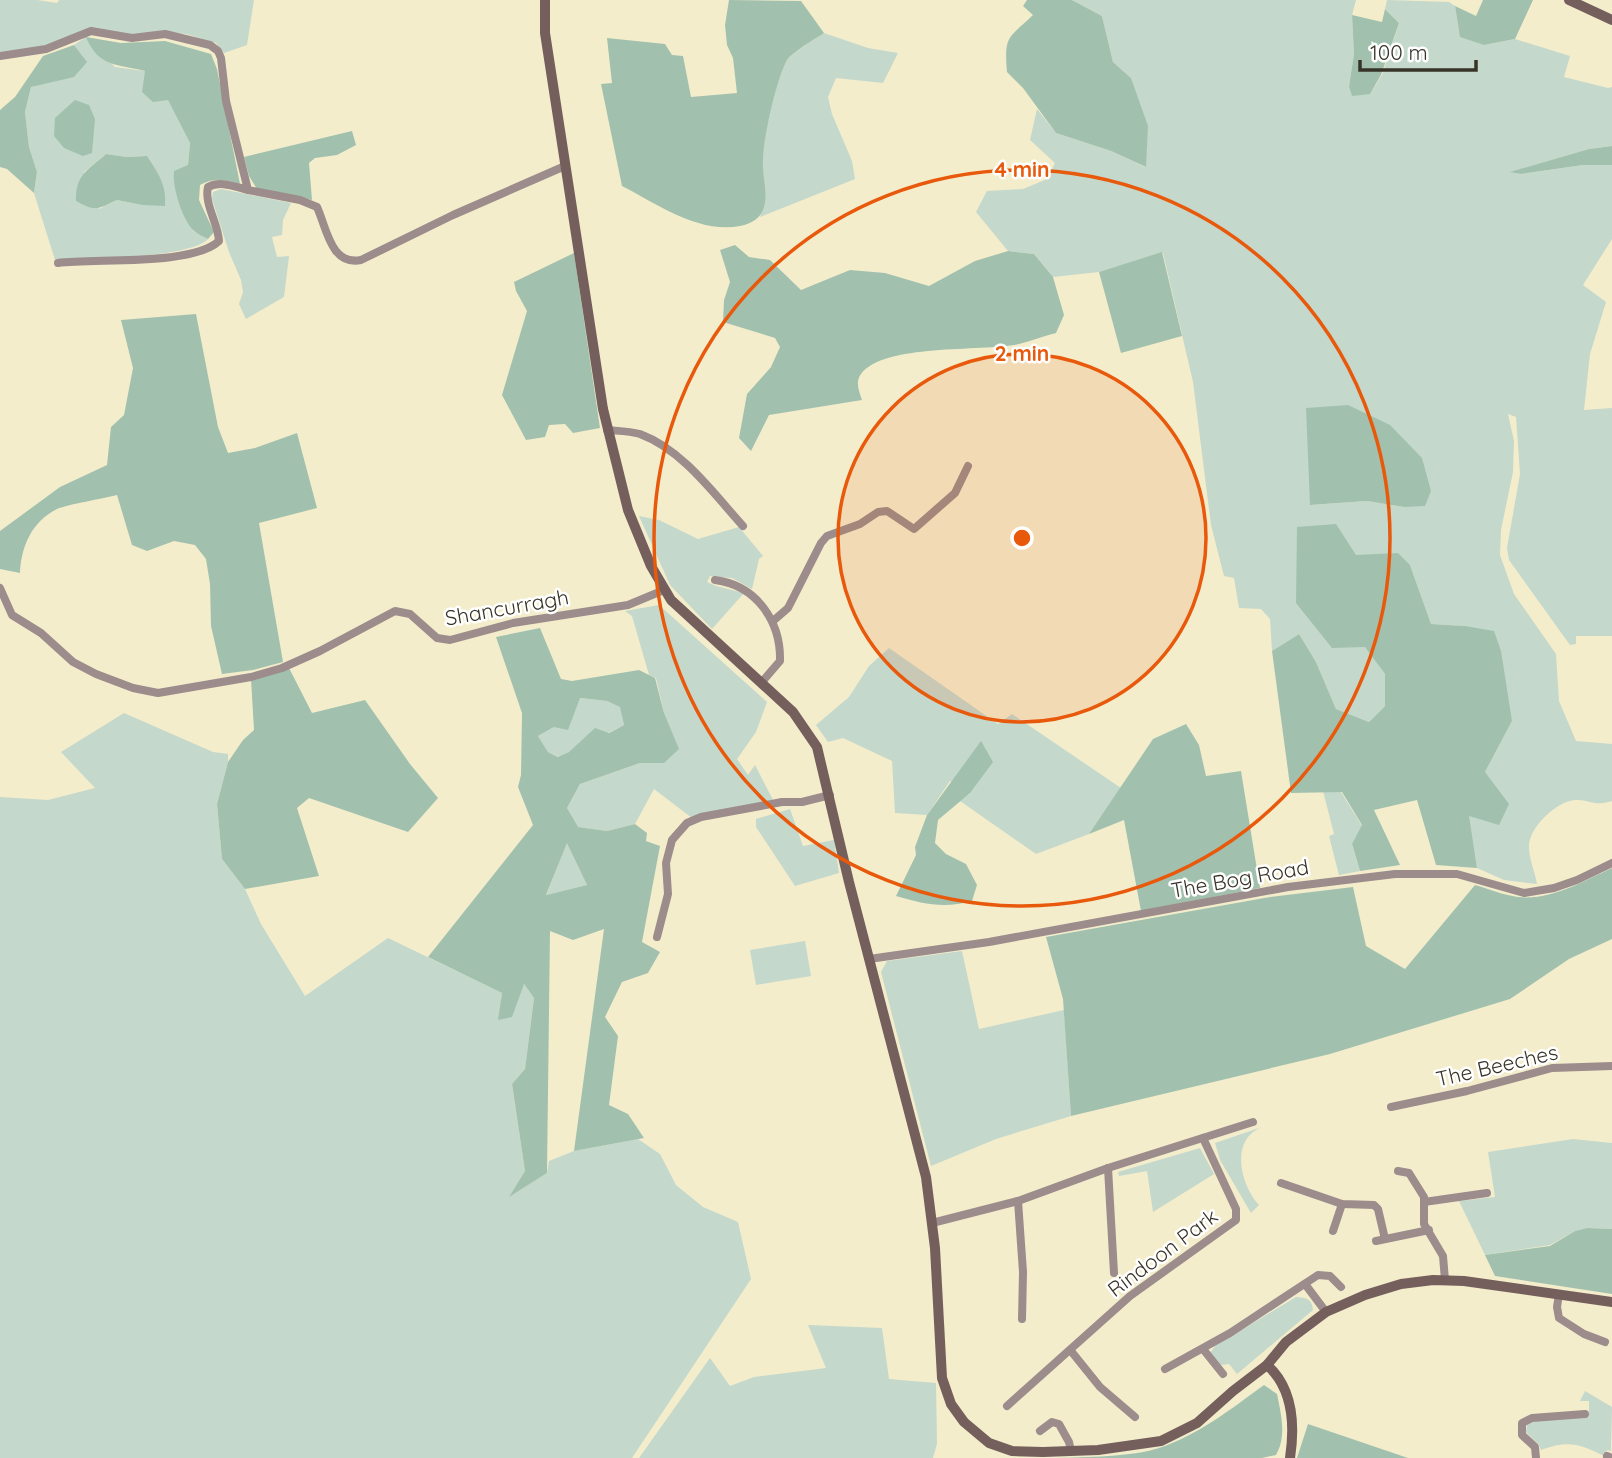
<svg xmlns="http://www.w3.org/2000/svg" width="1612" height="1458" font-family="Quicksand,sans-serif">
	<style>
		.green { fill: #c4d8cc; fill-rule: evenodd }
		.forest { fill: #a1c1ae; fill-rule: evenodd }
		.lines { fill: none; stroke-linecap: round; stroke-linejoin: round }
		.street { stroke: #9c8c8b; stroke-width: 8 }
		.secondary { stroke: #755f5d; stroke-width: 10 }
		.ring { fill: none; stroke: #e8590c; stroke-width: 3.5 }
		.labels { text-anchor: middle; stroke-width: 5; stroke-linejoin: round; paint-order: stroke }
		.street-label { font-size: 21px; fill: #373427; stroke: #fff }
		.centre { fill: #e8590c; stroke: #fff; stroke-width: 3.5 }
		.ring-label { font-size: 21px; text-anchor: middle; font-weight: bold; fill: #e8590c; stroke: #fff; stroke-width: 5; stroke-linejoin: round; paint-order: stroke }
	</style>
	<rect width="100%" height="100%" fill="#f4edcc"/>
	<g class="green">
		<polygon points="0,0 37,0 57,3 59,0 254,0 247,45 224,53 216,43 186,34 167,32 128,35 93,28 40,47 0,53"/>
		<path d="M1072,0H1356L1352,15L1354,54L1349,86L1370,94L1382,75L1399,23L1385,9L1387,0L1449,2L1455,6L1459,30L1484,45L1515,39L1570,56L1564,77L1608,88L1612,87V146L1589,149L1512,172L1521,174L1583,165H1612V239L1583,285L1606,302L1590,354L1584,410L1612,408V636H1576V644L1570,645L1509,560L1507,548L1520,474L1516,417L1508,414L1514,441L1513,472L1501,530L1500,555L1514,594L1556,654L1559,701L1576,741L1612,744V801C1593,807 1590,799 1575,800C1557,801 1528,828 1529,847C1529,859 1535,872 1537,884L1504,880L1477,868L1468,815L1485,772L1512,721L1465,626L1431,624L1410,565L1373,556H1356L1365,646L1385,674V706L1369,722L1336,709L1316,662L1299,634L1272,651L1270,619L1261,609L1239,608L1234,578L1224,576L1211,525L1193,382L1163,253L1099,272L1053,277L1034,254L1008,251L976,212L987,191L1023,189L1047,179L1055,163L1030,140L1037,109L1056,133L1111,151L1145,167L1131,78L1113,62L1102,16ZM1421,458L1404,507L1367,501L1311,505Z"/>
		<path d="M824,33L868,48L898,53L883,83L836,78L828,97L832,114L852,161L855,179L760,217C768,196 764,185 762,164C761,147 778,69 788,59C797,49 813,41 824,33Z"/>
		<path d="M86,37L115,67L145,71L168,99L190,143L188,165L193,231L208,239C191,258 84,259 55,260L34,193L37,172L29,147L25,112L31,87L46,82L86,62L74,45ZM106,154L127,157L147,156L142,205L117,200L99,209L84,172Z"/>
		<polygon points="221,189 291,203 283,220 282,235 272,237 277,257 289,256 284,297 246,319 239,304 243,292 241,280 229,252 212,199 213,192"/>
		<polygon points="639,516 659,520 698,539 739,527 763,556 759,559 752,589 732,578 710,576 707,582 716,586 744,593 712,629 670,585"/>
		<polygon points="659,605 767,702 756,732 737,759 748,775 755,765 773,800 692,818 654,789 635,824 607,831 577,827 567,808 580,784 640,763 664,763 664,713 656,678 649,675 632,616 625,611"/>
		<polygon points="889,648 998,724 1012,714 1121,788 1089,834 1036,854 960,801 970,793 950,781 927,815 895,813 892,761 843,738 828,742 816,725 849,697 869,666"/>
		<polygon points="579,698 607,701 621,707 624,725 559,757 548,752 538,736 554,727"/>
		<polygon points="124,713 213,752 228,754 228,762 217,804 222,859 245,889 261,924 305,996 388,938 502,993 499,1020 524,984 534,998 525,1069 512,1084 525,1171 510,1196 547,1173 549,1161 574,1151 638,1139 660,1154 676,1185 703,1207 738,1222 751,1279 632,1458 0,1458 0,797 48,800 95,788 61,752"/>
		<polygon points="1323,791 1341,792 1362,826 1352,845 1360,871 1339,875 1329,836 1334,834"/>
		<polygon points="790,809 803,846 834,840 839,873 795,886 756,827 756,819"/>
		<polygon points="567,842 587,885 546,896"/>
		<polygon points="805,941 811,976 756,985 750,950"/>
		<polygon points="962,951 979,1029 1064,1010 1071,1116 996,1139 931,1166 881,972 887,961"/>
		<path d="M1262,1127C1229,1140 1241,1185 1259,1205L1251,1213L1220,1160L1215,1143Z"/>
		<polygon points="1573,1139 1612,1143 1612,1229 1587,1228 1575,1231 1550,1245 1485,1255 1459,1201 1495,1197 1488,1152"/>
		<polygon points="1200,1148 1214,1174 1153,1212 1147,1171 1119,1176 1118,1172"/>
		<path d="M1296,1297C1304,1298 1312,1297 1313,1310L1237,1374L1229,1364L1221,1365L1210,1353L1215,1346Z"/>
		<polygon points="808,1325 882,1328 889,1379 936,1383 937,1444 933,1458 639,1458 710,1358 730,1386 754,1377 826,1368"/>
		<path d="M1585,1391L1612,1407L1611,1451L1607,1450L1604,1456C1579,1444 1569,1440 1541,1450L1539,1445L1526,1432L1527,1424L1534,1421L1589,1417V1401H1580Z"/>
	</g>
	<g class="forest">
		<path d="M729,0L801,1L824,33C814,40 790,53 786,62C776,81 763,139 763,160C762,175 767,188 765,202C763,217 754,223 740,226C699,234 657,204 622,186L601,84L612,83L607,38L665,44L672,55L683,56L691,97L737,93L733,58L727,45L725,25Z"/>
		<path d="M1027,0H1072L1102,16L1113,62L1131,78L1148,126L1146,167L1111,151L1056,133L1023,88L1007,72C1004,35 1008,39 1033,15L1023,6Z"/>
		<polygon points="1483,0 1533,0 1515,39 1484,45 1460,37 1455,6 1476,16"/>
		<polygon points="1385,9 1399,23 1381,75 1370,94 1352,96 1349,86 1354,54 1352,15 1382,22"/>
		<path d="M86,37L121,43L165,41L211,54L217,69L240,184C226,180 213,177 200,185L199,200L214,232L208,239C204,237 197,234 193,230C182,218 172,187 174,171L188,165L190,143L168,100L153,102L142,92L145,71C118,64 99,68 86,37Z"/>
		<polygon points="74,45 87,62 74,77 31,87 25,112 29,147 37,172 34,193 7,169 0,167 0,110 15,97 43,56"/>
		<polygon points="75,100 89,105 95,119 92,153 83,156 64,148 54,136 55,118"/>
		<polygon points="352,131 356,145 337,155 315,158 309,163 312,200 257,189 249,176 244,157"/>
		<polygon points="1612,146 1612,165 1583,165 1521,174 1510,172 1589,149"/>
		<path d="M106,154L127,157L147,156C158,173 167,185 165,206L142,205L117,200C98,209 96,212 76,201C75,175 88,170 106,154Z"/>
		<path d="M735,245L749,257L770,260L801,290L850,270L885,273L929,286L975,261L1008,251L1034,254L1053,277L1064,315L1056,333C1044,336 1031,341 1019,344C982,352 884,343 861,374C855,382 859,391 862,400L769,415L751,451L739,438L747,394L771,367L780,347L775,338L723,322L724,300L730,282L720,250Z"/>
		<polygon points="1162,252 1182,336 1121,353 1099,272"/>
		<polygon points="574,253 600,428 573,433 565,424 549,425 545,437 526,440 502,395 527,311 516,291 514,282"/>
		<path d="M196,314L218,427L228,453L255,448L297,433L317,508L259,523L283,662L253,670L222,674L211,626L210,584L206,559L195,545L174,541L147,551L132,545L117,495C102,499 69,504 57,509C32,521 21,547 20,573L0,569V531L60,487L107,465L111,427L124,415L133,368L121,320Z"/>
		<polygon points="1348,405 1390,425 1422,458 1431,491 1425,506 1404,507 1367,501 1310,505 1306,408"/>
		<polygon points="1336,524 1356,555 1398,553 1410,565 1431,624 1465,626 1494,631 1501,651 1512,721 1485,772 1509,804 1499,825 1469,816 1477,868 1436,865 1417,800 1374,810 1400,865 1360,871 1352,844 1362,825 1342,792 1291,793 1272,651 1299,634 1316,662 1336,709 1369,722 1385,706 1385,674 1365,647 1332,648 1296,603 1297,527"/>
		<path d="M540,628L561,679L572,681L639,670L655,678L664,713L679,749L664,763H640L580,784L567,808L578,827L607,831L635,824L647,833L646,841L660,846L642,942L660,952L648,973L622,982L605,1017L618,1036L609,1105L628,1114L644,1138L574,1151L604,929L573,940L550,931L547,1173L509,1197L525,1171L512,1084L525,1069L534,998L524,984L512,1017L498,1020L502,993L428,957L533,825L518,787L521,775L522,713L496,637ZM580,698L607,701L620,707L624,725L609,733L595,728L569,752L558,757L548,752L538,736L554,727L568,730ZM567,843L587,885L547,895H546Z"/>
		<polygon points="289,668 312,713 365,700 410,764 438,798 408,832 309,798 297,808 319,876 245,889 222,859 217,804 228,762 243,740 254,730 251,679"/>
		<polygon points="1186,724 1199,745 1206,776 1241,771 1260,888 1141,911 1124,820 1089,834 1153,739"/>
		<path d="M981,741L993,762L970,793L938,820L935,843L946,854L966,864L977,885L972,901C944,909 923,904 896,896L916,855L915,847L927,815Z"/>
		<path d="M1612,868V939L1569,959L1510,999L1330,1054L1071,1116L1063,999L1046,937L1270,897L1353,887L1366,946L1405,969L1475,885C1489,889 1503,895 1518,897C1550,901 1584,881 1612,868Z"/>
		<polygon points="1587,1228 1612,1229 1612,1294 1495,1276 1485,1255 1550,1246 1575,1231"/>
		<path d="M1264,1385L1277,1394C1281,1414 1287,1436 1276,1455L1262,1458H1057C1085,1457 1132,1457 1159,1448C1198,1435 1231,1409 1264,1385Z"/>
		<polygon points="1308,1424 1408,1458 1297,1458"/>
	</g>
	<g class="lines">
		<g class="street">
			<path d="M0,56L46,49L91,31L132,38L165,34L210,45L218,51L221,58L226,101L248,190L300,200L317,207C327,229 331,266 361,260L453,215L565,166"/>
			<path d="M58,263C96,258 192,266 219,241C218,223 204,204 208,187C221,180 235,187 248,190"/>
			<path d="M607,430C618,431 629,431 640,434C683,450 714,494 743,526"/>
			<path d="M715,580C756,585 781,621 780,661L762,682"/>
			<polyline points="0,588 12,615 41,633 73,662 96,674 133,688 158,693 251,677 282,668 320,651 395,611 410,614 437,638 450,640 513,623 628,605 664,590"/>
			<polyline points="773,621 788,608 821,543 827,536 860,524 878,512 887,511 914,529 955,493 968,466"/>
			<polyline points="657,937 668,894 666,863 672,840 687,823 701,817 782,802 802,802 830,795"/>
			<polyline points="869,959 989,942 1288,887 1395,874 1457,874 1524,893 1554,888 1577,880 1612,863"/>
			<polyline points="1391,1107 1467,1091 1552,1068 1612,1066"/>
			<polyline points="1108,1168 1114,1273"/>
			<polyline points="1398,1171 1409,1173 1424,1197 1424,1224 1443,1256 1445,1280"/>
			<polyline points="1281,1183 1342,1204 1374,1205 1378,1209 1385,1239"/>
			<polyline points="1018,1201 1023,1272 1022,1319"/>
			<polyline points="1424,1202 1487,1193"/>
			<polyline points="932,1223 1018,1201 1108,1168 1253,1122"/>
			<polyline points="1333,1231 1342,1204"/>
			<polyline points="1376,1241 1429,1230"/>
			<polyline points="1305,1284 1326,1312"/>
			<polyline points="1559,1294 1557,1307 1559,1318 1584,1334 1605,1342"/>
			<polyline points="1203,1349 1223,1374"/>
			<polyline points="1071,1351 1100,1387 1135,1417"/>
			<polyline points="1165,1369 1230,1333 1318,1275 1330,1276 1341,1287"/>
			<polyline points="1007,1406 1130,1296 1236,1220 1236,1209 1203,1138"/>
			<polyline points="1040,1431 1052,1422 1059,1424 1069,1442 1071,1451"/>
			<polyline points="1607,1456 1612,1458"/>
			<polyline points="1536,1458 1535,1447 1522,1435 1522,1423 1532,1418 1585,1414"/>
		</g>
		<g class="secondary">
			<polyline points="545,0 545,33 603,409 628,510 651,566 671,600 793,712 817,747 849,882 926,1177 935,1248 942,1378 951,1404 964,1422 989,1443 1012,1451 1043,1452 1098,1450 1161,1441 1197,1423 1233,1391 1267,1365 1286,1342 1326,1312 1365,1295 1401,1284 1433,1280 1464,1281 1612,1302"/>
			<polyline points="1569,0 1612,20"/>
			<path d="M1267,1365C1293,1388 1295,1425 1290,1458"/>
		</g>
	</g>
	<circle cx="1022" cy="538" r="184" fill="#e8590c" fill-opacity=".12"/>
	<g class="ring">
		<circle cx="1022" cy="538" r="184"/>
		<circle cx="1022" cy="538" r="368"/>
	</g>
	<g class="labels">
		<g class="street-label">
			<text transform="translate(507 608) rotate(-10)" y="7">Shancurragh</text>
			<text transform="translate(1240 879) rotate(-10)" y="7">The Bog Road</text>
			<text transform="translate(1497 1066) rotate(-13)" y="7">The Beeches</text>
			<text transform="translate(1163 1253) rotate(-37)" y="7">Rindoon Park</text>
		</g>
	</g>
	<circle cx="1022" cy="538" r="10" class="centre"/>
	<g class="ring-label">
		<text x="1022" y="177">4 min</text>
		<text x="1022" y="361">2 min</text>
	</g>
	<path d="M1360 60v10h116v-10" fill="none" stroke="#373427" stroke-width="3.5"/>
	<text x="1370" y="60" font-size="21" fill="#373427" stroke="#ffffff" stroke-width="5" paint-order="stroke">100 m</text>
</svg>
